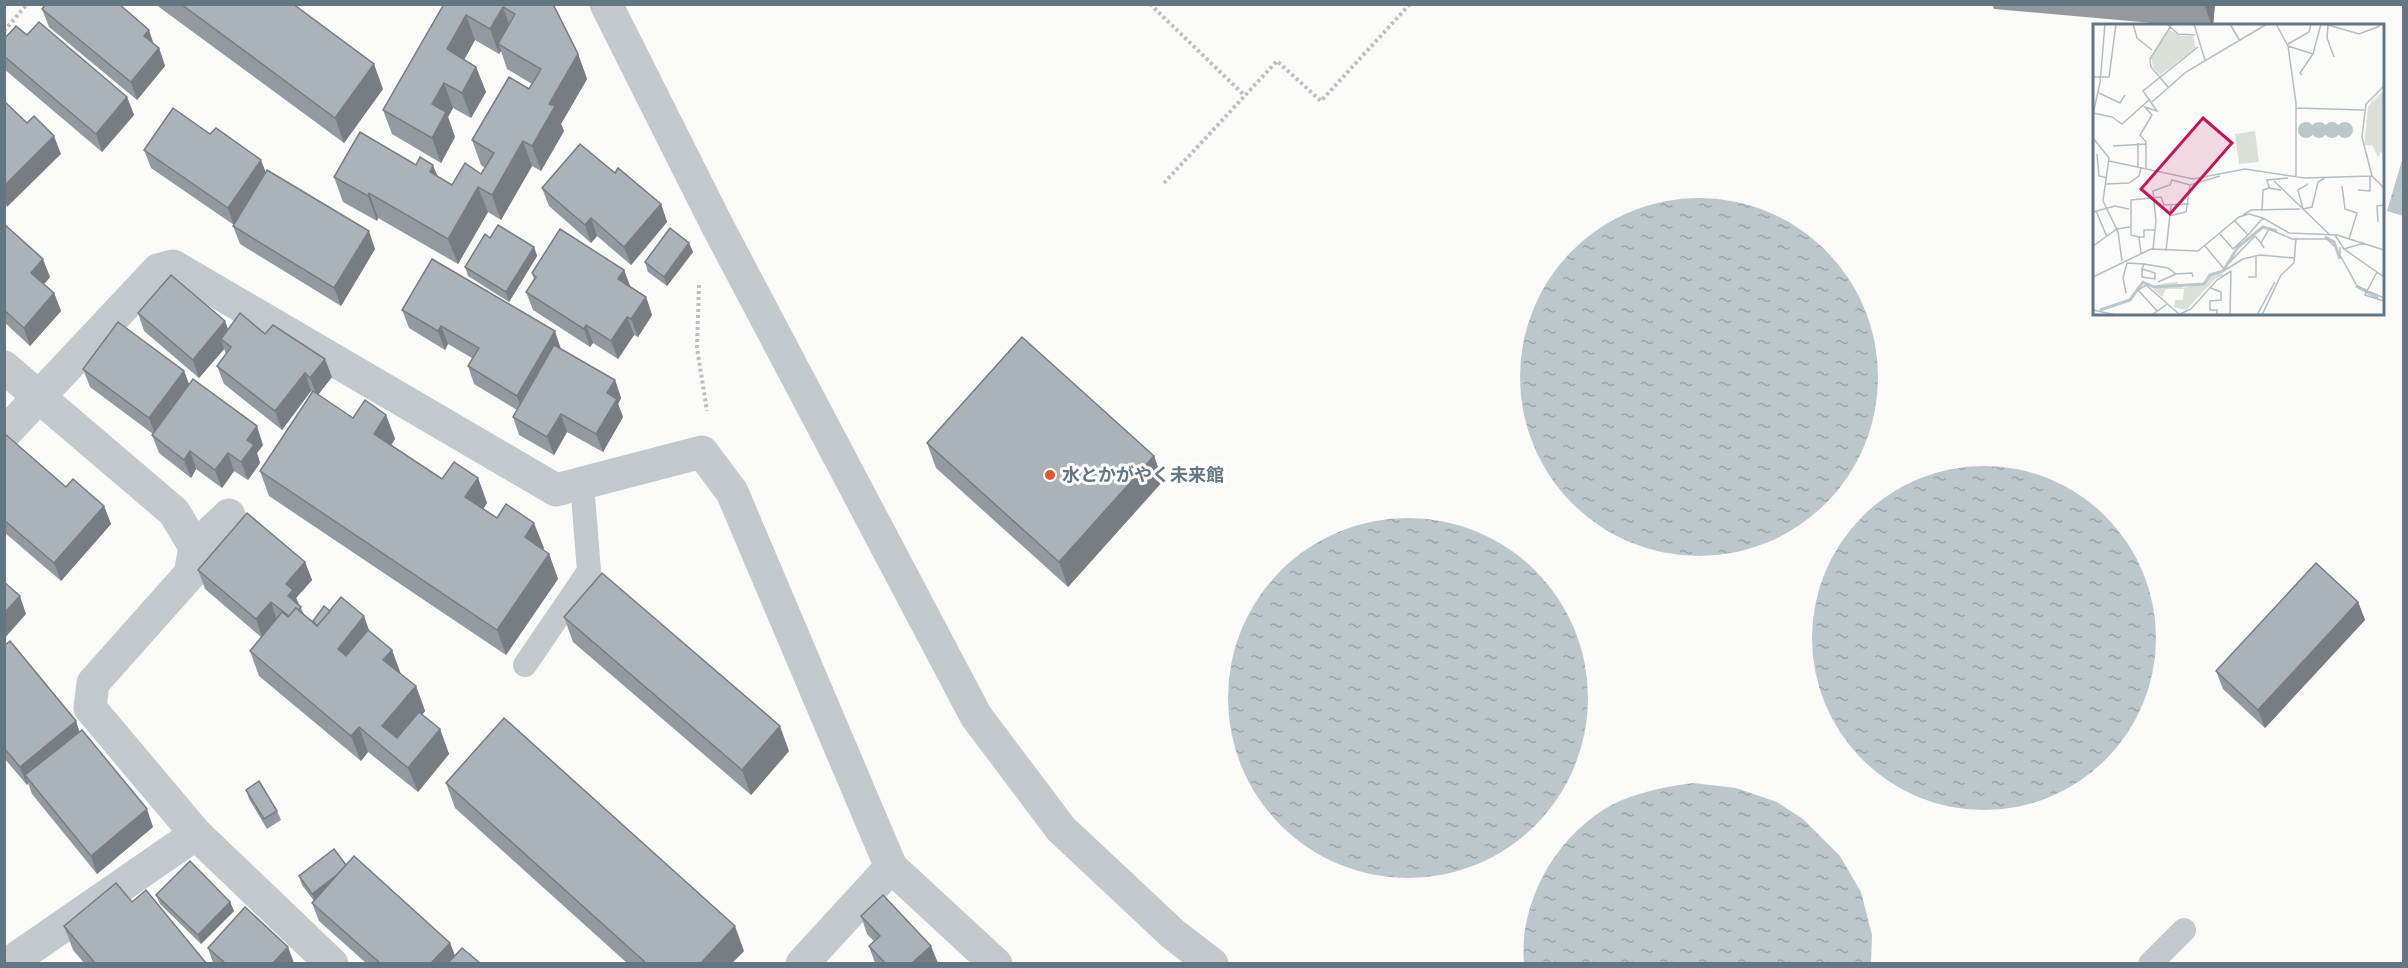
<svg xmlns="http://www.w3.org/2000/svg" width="2408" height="968" font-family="'Fira Sans','Noto Sans JP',sans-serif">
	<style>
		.water { fill: url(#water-ripples) }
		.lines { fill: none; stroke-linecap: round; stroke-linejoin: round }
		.path { stroke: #bbbfc2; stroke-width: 4; stroke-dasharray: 3 3; stroke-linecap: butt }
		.lane { stroke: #c3c8cc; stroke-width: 24 }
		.street { stroke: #c3c8cc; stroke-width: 33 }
		.wall { fill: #929a9f }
		.shaded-wall { fill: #777d82 }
		.building { fill: #aab3b9; stroke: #777d82; stroke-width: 1.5 }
		.poi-dot { fill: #e4572e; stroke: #fff; stroke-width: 2 }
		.labels { text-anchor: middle; stroke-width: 6; stroke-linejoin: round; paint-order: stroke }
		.poi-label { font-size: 18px; font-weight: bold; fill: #657683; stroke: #fff; text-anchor: start }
		.inset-river { fill: none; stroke: #bbc7cb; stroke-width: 3 }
		.inset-road { fill: none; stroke: #b5bdc2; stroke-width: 1.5 }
		.view { fill: #c2185b; fill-opacity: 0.15; stroke: #c2185b; stroke-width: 3 }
		.inset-edge { fill: none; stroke: #657683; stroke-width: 3 }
	</style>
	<defs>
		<pattern id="water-ripples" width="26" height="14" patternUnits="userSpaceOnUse" patternTransform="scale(1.5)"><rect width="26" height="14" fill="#bbc7cb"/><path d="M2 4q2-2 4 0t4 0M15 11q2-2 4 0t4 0" fill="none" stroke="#9ca6aa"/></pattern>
	</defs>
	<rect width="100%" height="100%" fill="#fafaf8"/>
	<g class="water">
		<polygon points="2403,157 2403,216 2387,211"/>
		<circle cx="1699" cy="377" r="179"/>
		<circle cx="1984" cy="638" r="172"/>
		<circle cx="1408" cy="698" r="180"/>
		<path d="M1693,783L1736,788L1777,802L1803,819L1840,856L1861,892L1872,935L1871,963H1524C1518,898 1561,827 1622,800C1645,791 1669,786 1693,783Z"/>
	</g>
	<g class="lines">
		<g class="path">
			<polyline points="1150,4 1245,96"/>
			<polyline points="4,31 27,4"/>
			<polyline points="1164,183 1277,61 1321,101 1410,4"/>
			<polyline points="699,285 697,348 707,411"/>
		</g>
		<g class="lane">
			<polyline points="525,665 589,571 582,483"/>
			<polyline points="2150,964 2184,930"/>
		</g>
		<g class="street">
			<polyline points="606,4 718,227 976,716 1061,829 1173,934 1212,964"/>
			<polyline points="4,367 174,512 195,547 190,574 93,683 90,708 196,834 332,964"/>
			<polyline points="4,434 158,270 173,266 556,490 702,452 732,492 891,867 996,964"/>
			<polyline points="195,547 229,515"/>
			<polyline points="8,964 196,834"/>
			<polyline points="802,964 891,867"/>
		</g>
	</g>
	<g class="wall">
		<polygon points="158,4 293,4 383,89 344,143 159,7"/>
		<polygon points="444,4 553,4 578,54 587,79 561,124 564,131 541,171 532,166 501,220 488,212 458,264 378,218 377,221 343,202 334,177 416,165 452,185 481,174 485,168 481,165 472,140 529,89 532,84 507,69 501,51 499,54 475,40 464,60 476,67 486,92 471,118 453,108 448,117 455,137 441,163 392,134 383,110"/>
		<polygon points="1992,4 2215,4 2213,26 2186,26 1994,9"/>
		<polygon points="42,9 154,45 159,48 165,66 137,100 49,27"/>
		<polygon points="27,35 127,97 134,115 102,152 4,69 4,39"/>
		<polygon points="144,150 266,172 375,249 341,306 240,244 233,226 234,225 151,168"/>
		<polygon points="615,173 661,204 667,222 631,265 597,236 591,243 549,206 542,188"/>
		<polygon points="4,224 50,277 44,284 54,293 61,311 30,346 4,322"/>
		<polygon points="490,238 534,247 537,256 509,302 468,276 465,267"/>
		<polygon points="689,243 693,252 667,286 648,272 645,262"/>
		<polygon points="624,270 630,287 646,297 652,315 638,337 634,335 618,359 593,343 590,347 533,310 526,292 534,279 532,273"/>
		<polygon points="402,310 561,349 615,380 621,398 618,404 623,417 603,452 567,432 554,455 519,435 513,417 517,410 474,384 468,366 472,358 448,344 445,350 409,328"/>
		<polygon points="138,313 228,329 265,334 332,377 318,395 353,418 386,415 395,439 391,445 442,479 478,478 487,503 483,509 544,548 542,550 549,554 558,579 506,655 269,496 260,471 312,392 311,391 282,430 224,384 217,366 226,354 224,349 199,378 144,331"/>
		<polygon points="83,369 184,371 189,385 263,445 257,453 260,463 248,480 234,471 222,488 196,469 191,478 159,453 152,435 153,434 90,387"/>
		<polygon points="4,435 66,487 104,506 111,524 61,581 4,532"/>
		<polygon points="927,443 1154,456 1163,481 1068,587 936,468"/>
		<polygon points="305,562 312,580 296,598 304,614 313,621 330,611 370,632 392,650 401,674 416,686 425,711 422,715 440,729 449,754 418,792 368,752 361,761 259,676 250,651 261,637 205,589 198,570"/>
		<polygon points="2358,602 2365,620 2265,728 2223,689 2216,671"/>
		<polygon points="564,617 789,751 751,795 573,642"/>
		<polygon points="4,646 76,721 79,732 153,827 97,874 32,794 28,783 27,785 4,758"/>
		<polygon points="446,783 744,951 732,963 627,963 455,808"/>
		<polygon points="246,790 277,811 281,820 267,829 249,799"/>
		<polygon points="346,865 450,943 455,956 480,963 366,963 319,921 312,903 314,901 302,885 299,876"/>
		<polygon points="156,895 230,902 234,911 201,944 160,904"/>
		<polygon points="132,902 206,963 84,963 73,950 64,926"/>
		<polygon points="861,916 938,963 875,963 869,946 874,941 867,934"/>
		<polygon points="208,948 294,963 213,963"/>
	</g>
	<g class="shaded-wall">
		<polygon points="2204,4 2215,4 2213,26 2212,26"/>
		<polygon points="503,7 512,32 498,44 501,51 499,54 490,29"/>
		<polygon points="466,15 475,40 456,74 447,49"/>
		<polygon points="149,30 155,48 144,36"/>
		<polygon points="159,48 165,66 137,100 131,82"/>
		<polygon points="578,54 587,79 561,124 564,131 541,171 532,146 549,104"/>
		<polygon points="374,64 383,89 344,143 335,118"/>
		<polygon points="476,67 486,92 471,118 462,93"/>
		<polygon points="444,83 453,108 448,117 455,137 441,163 432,138 432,104"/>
		<polygon points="127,97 134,115 102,152 96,134"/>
		<polygon points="54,136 61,154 7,207 4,199 4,186"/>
		<polygon points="523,141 532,166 501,220 492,195"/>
		<polygon points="261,160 268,178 234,226 228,208"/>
		<polygon points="433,165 443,190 430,172"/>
		<polygon points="478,187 488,212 458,264 448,239"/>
		<polygon points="369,193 378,218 377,221 368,196"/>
		<polygon points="661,204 667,222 631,265 624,247"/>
		<polygon points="591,218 597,236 591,243 585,225"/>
		<polygon points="369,231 375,249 341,306 334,288"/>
		<polygon points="689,243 693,252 667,286 664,277"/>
		<polygon points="534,247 537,256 509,302 506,292"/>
		<polygon points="43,259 50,277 38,291 31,273"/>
		<polygon points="624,270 631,288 618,279"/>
		<polygon points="54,293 61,311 30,346 24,328"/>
		<polygon points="646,297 652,315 638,337 631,319"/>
		<polygon points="627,317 634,335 618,359 611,341"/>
		<polygon points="225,321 232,340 221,339 224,349 199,378 193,360"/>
		<polygon points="586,325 593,343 590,347 584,329"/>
		<polygon points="441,326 448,344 445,350 438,331"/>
		<polygon points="555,331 561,349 524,414 517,396"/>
		<polygon points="325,359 332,377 317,396 310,378"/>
		<polygon points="184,371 191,389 156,437 149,418"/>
		<polygon points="305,373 311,391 282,430 275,411"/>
		<polygon points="615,380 621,398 618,404 623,417 603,452 596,434 607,393"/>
		<polygon points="561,414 567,432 554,455 547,437"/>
		<polygon points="386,415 395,439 383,458 374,434"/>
		<polygon points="257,426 263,445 257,453 260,463 248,480 241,462 247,440"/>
		<polygon points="190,451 196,469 191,478 184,460"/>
		<polygon points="228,453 234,471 222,488 215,470"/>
		<polygon points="1154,456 1163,481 1068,587 1059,562"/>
		<polygon points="478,478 487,503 475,522 465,497"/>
		<polygon points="104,506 111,524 61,581 54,563"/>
		<polygon points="534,523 544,548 534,562 525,537"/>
		<polygon points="549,554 558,579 506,655 497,630"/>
		<polygon points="305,562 312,580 296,598 300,608 288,596 286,584"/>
		<polygon points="20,596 26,614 4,639 4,613"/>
		<polygon points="271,602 277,620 262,637 256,619"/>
		<polygon points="2358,602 2365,620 2265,728 2258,710"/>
		<polygon points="364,616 373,641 347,674 338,649"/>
		<polygon points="392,650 401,675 383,660"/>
		<polygon points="416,686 425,711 392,751 382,726"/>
		<polygon points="76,721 82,739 25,775 28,783 27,785 20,767"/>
		<polygon points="780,726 789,751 751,795 742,770"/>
		<polygon points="359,727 368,752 361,761 351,736"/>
		<polygon points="440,729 449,754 418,792 408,768"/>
		<polygon points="147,809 153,827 97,874 91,856"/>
		<polygon points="348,867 316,903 312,894"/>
		<polygon points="230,902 234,911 201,944 198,935"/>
		<polygon points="735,926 744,951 732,963 701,963"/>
		<polygon points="450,943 457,961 454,963 431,963"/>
		<polygon points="931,946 938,963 912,963"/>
		<polygon points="288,947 294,963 273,963"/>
	</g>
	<g class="building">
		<polygon points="46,4 119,4 149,30 144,36 159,48 131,82 42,9"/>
		<polygon points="181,4 293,4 374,64 335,118"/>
		<polygon points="444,4 553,4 578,54 549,104 555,106 532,146 523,141 492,195 478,187 448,239 369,193 368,196 334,177 360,132 416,165 420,157 433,165 430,172 452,185 465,163 481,174 494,153 472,140 509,77 529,89 541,69 498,44 515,14 503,7 490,29 466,15 447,49 476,67 462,93 444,83 432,104 446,112 432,138 383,110"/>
		<polygon points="39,22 127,97 96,134 4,56 4,39 16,26 27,35"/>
		<polygon points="4,101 27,123 34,116 54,136 4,186"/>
		<polygon points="173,108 210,134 216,128 261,160 228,208 144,150"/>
		<polygon points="580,144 615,173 618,168 661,204 624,247 591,218 585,225 542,188"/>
		<polygon points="267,170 369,231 334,288 233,226"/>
		<polygon points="4,224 43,259 31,273 54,293 24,328 4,310"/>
		<polygon points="498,225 534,247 506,292 465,267 485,234 490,238"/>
		<polygon points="670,228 689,243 664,277 645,262"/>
		<polygon points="560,229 624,270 618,279 646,297 631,319 627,317 611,341 586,325 584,329 526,292 536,277 532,273"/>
		<polygon points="432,259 555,331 517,396 468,366 479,348 441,326 438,331 402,310"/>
		<polygon points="171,275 225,321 193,360 138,313"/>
		<polygon points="240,313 265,334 273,325 325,359 310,378 305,373 275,411 217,366 231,347 221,339"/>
		<polygon points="118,322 184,371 149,418 83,369"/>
		<polygon points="1022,337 1154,456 1059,562 927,443"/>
		<polygon points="554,345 615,380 607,393 617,399 596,434 561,414 547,437 513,417"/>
		<polygon points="193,379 257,426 247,440 254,445 241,462 228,453 215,470 190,451 184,460 152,435"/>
		<polygon points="313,391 353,418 365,400 386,415 374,434 442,479 454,462 478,478 465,497 497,518 506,504 534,523 525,537 549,554 497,630 260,471"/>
		<polygon points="5,434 66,487 73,479 104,506 54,563 4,520 4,435"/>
		<polygon points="247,513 305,562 286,584 293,590 288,596 301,607 299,610 296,608 289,616 271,602 256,619 198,570"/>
		<polygon points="2316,563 2358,602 2258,710 2216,671"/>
		<polygon points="602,573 780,726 742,770 564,617"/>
		<polygon points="4,582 20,596 4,613"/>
		<polygon points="341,597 364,616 338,649 346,656 368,630 392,650 383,660 416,686 382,726 397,738 419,712 440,729 408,768 359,727 351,736 250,651 282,612 288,617 296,608 317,626"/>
		<polygon points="324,606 330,611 317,626 313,621"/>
		<polygon points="10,641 76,721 20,767 4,748 4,646"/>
		<polygon points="504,718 735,926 701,963 646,963 446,783"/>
		<polygon points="82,730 147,809 91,856 25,775"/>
		<polygon points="259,781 277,811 264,819 246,790"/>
		<polygon points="334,849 346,865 338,874 312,894 299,876"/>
		<polygon points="354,856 450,943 431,963 380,963 312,903"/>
		<polygon points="190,861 230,902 198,935 156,895"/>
		<polygon points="116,883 132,902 146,890 206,963 95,963 64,926"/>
		<polygon points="883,895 931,946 912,963 885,963 869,946 880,936 861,916"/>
		<polygon points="245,907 288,947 273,963 225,963 208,948"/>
		<polygon points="462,948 480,963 448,963"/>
	</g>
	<circle class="poi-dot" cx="1050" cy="475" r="6"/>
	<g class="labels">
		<g class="poi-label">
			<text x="1062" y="481">水とかがやく未来館</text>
		</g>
	</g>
	<g transform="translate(2093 24)">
		<rect width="291" height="291" fill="#fafaf8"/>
		<path d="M76,6L88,12H100L103,24L67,51L60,43L58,32ZM291,67V132L280,119L272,121V113L275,83ZM162,107L166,138L146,140L142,110Z" fill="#dadfd7"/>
		<path d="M291,67V74L287,71L280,76V85L291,122L285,133L279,121L274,122L273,99L279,76ZM127,247L132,252L123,254L93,286L81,283L82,276H90L91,265H73L69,273L61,266V262L73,259L84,258L90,264L111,259L116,251Z" fill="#dadfd7"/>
		<path d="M244 106a8 8 0 1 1 16 0a8 8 0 1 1-16 0ZM218 106a8 8 0 1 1 16 0a8 8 0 1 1-16 0ZM231 106a8 8 0 1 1 16 0a8 8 0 1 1-16 0ZM205 106a8 8 0 1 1 16 0a8 8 0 1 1-16 0Z" fill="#bbc7cb"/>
		<path class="inset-river" d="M232,213L241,218L247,235M263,262L285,274M7,286L37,276L50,258L61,263L111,260L117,251L130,247L145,223L170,203L184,207"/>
		<path class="inset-road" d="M40,0L44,14L59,26M74,0L85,10L102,11M101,0L112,36M137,0L147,17M183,0L195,22L203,79V153M232,0L266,10L287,2M235,1L234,14L241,33M195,20L216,8L218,0M195,22L220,30M209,51L207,49L220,30L228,0M0,53H16L23,0M291,62L273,80L269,113L279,152L291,164M75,63L58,43L57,35L79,0M6,69L27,79L32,71M59,78L93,48L174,0M203,84L271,86M0,89L19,93L29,100L57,75M0,90L7,59L12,0M0,114L16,134L10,177L25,208L29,237M45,119V143M20,122L53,120M4,130L6,152L14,154M16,137L100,155L152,145L212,154L279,152M53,145V118L47,111L59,91L52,83L64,87L50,67L105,23M181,157L236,210M13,160L36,159L46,152L48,144M215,160L205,166L210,185L219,183L225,158L232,154M249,162L252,185L264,189L256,215M188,166L176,164L174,156L195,154M265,166L277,167V153M3,187L14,213M169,187L170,166L176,164M0,188L22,182L36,185M150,191L158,186L207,185M76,192L93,188L97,161M142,197L155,211L170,194M285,198L284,182L291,181M127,210L140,225L155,211M242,211L251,225L271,219M46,213H51V206H62M0,222L24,205L37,203M112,222L132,246L150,235L167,231L202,234M247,223V231L264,262L291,274M171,224L168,219L176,205L199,215H234L241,222M60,225L63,197L60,167L77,161L79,156L97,161L127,152M251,225L291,253M73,227L78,181M48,229L46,213L38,211V176L68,173L71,181L96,180M34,239L51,240L49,245V253L62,255V249L49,245M136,239L162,212L168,219M51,240L75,244L83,250M284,248L272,271L291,277M0,253L58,225L105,227L146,193L156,190L170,194L196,209L244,211L291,226M155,253H163V233M65,258L83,250L99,249L100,253M118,264L128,268V276L117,277V286H124V291M33,269L30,254L34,239M0,286L23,291M64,287L45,266L53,261L87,291M87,290L98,285L124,256L138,247M59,291L74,280M137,291L138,247M164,291L182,258M169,291L188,251L201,239L203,214"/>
		<path class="view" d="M110,94L139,119L77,190L48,165Z"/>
		<rect width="291" height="291" class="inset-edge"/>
	</g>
	<rect width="2408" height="968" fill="none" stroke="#657683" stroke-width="12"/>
</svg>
